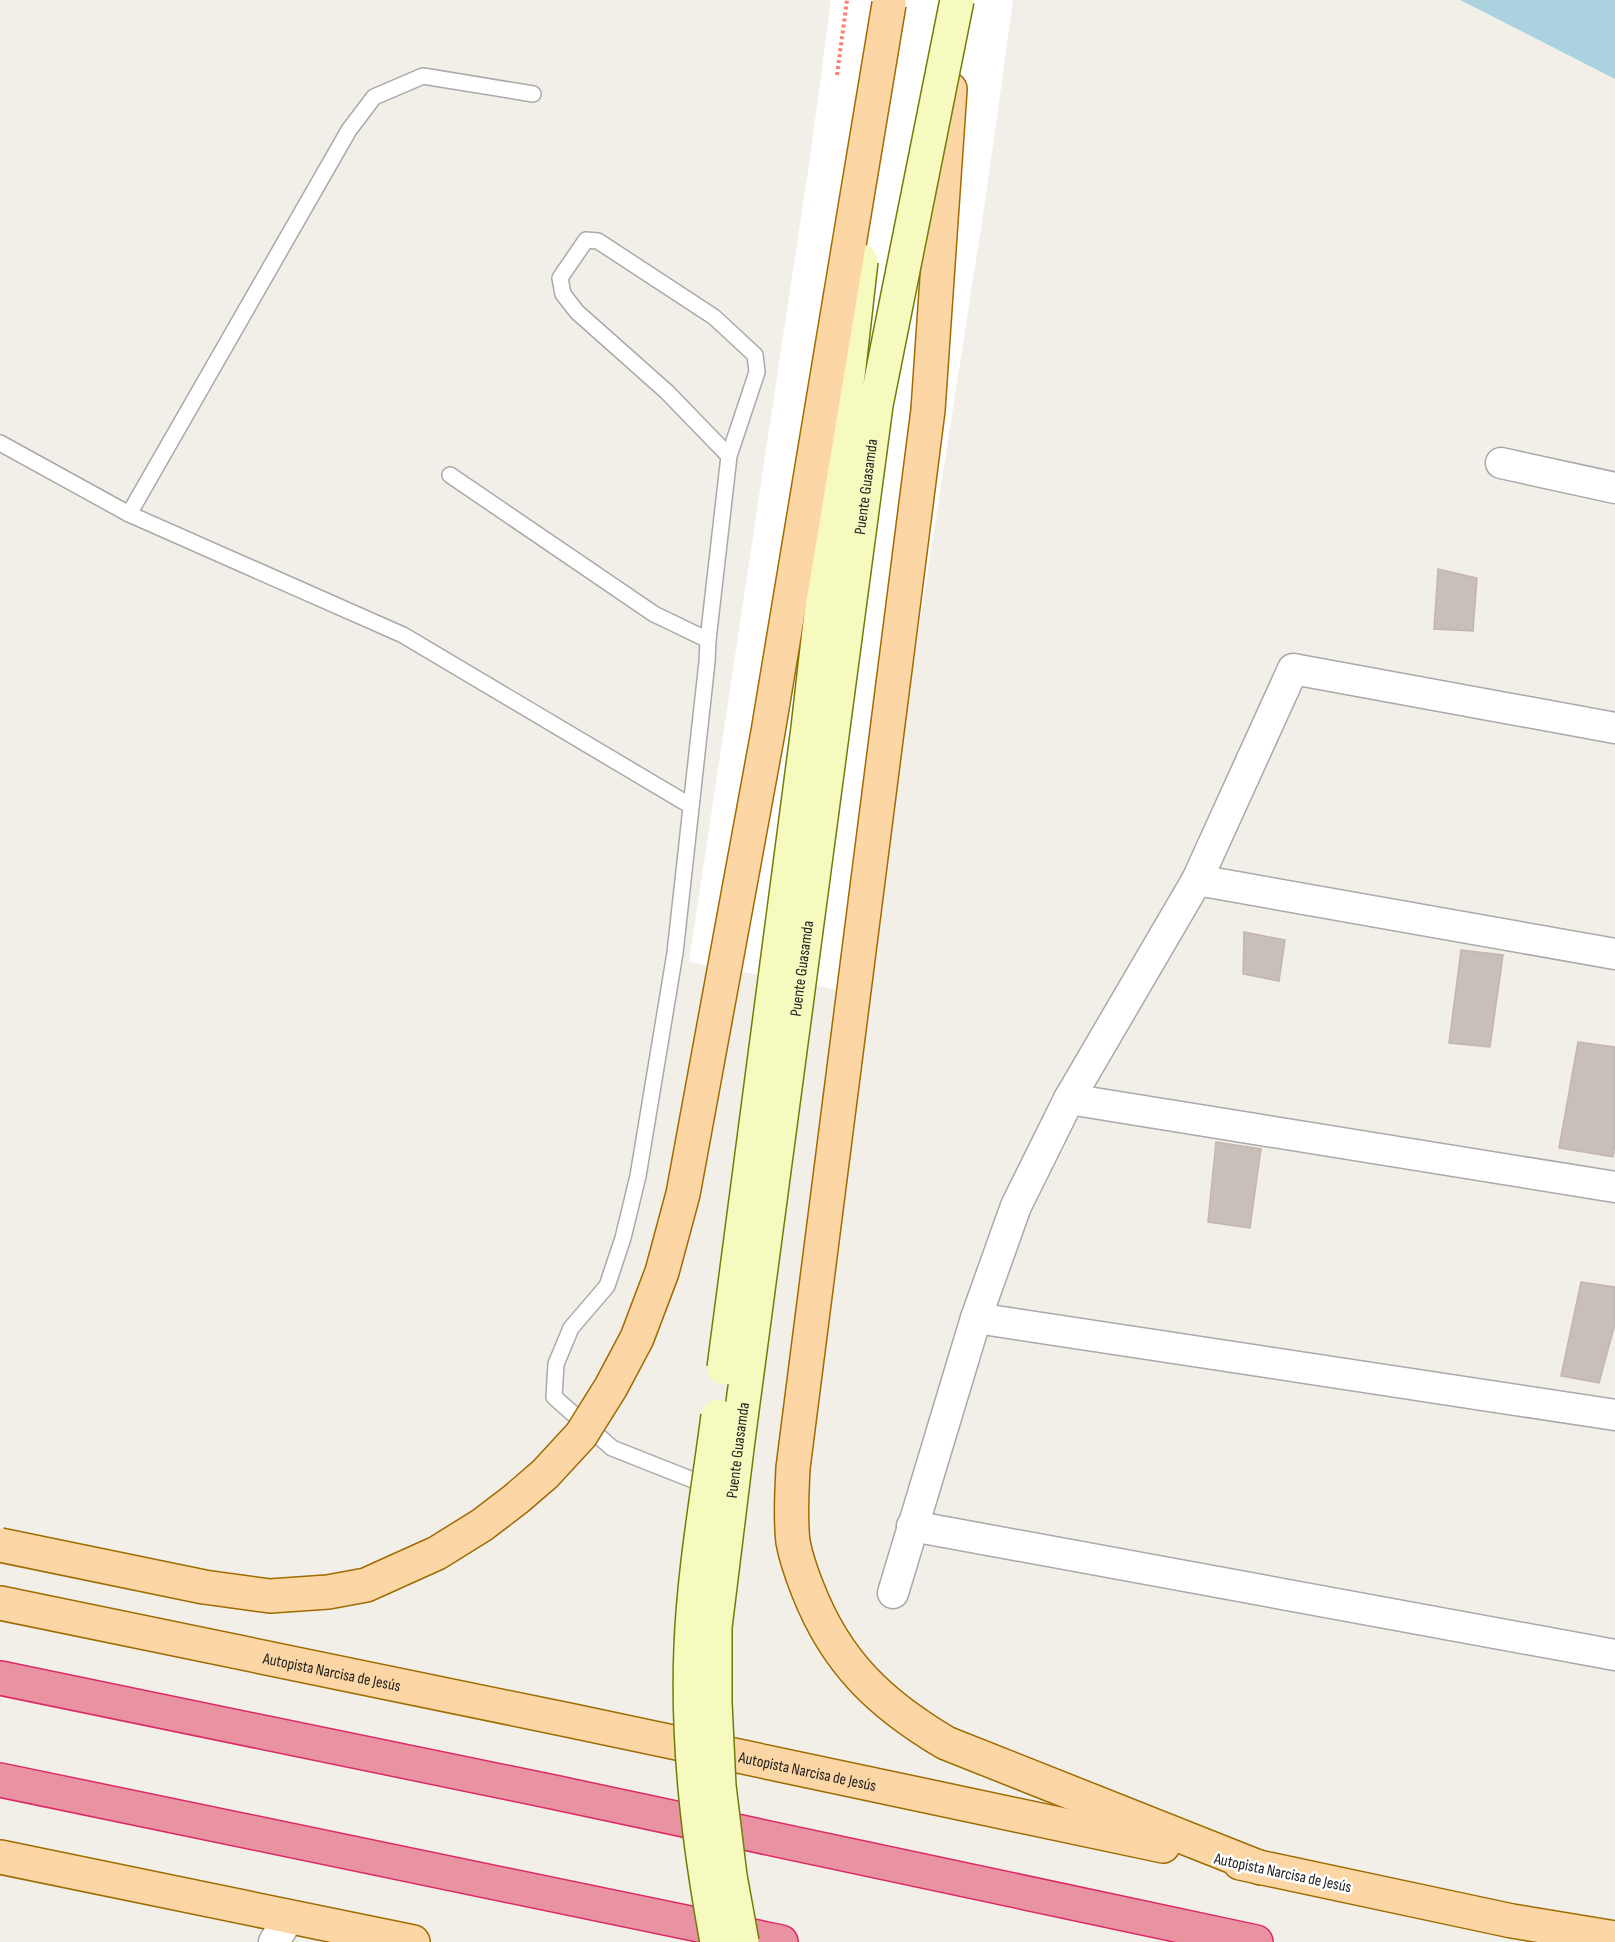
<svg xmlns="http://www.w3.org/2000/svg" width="1615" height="1942" font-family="'Sofia Sans Condensed',sans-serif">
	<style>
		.water { fill: #aad3df }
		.pier { fill: #fff }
		.building { fill: #c7bfb8; stroke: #c4b6ab; stroke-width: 1.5 }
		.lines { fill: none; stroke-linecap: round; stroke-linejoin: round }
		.lane-casing { stroke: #a9a9a9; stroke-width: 18 }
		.street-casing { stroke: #a9a9a9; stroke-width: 33 }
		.primary-casing { stroke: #a06b00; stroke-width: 36 }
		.highway-casing { stroke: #dc2a67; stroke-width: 36 }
		.lane { stroke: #fff; stroke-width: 15 }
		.street { stroke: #fff; stroke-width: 30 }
		.primary { stroke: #fcd6a4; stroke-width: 33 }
		.highway { stroke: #e892a2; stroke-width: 33 }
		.secondary-bridge-casing { stroke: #707d05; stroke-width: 36; stroke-linecap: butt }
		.primary-bridge-casing { stroke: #a06b00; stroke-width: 36; stroke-linecap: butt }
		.path-bridge { stroke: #fa8072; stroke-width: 4; stroke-dasharray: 3 3; stroke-linecap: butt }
		.secondary-bridge { stroke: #f7fabf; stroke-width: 33 }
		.primary-bridge { stroke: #fcd6a4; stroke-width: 33 }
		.labels { text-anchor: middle; stroke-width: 5; stroke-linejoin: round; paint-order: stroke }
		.street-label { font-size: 16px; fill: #222; stroke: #fff }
	</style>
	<rect width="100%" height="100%" fill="#f2efe9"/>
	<polygon class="water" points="1460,0 1615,0 1615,79 1476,8"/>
	<polygon class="pier" points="831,0 1013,0 987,189 862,994 689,962 811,151"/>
	<g class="building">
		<polygon points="1438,569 1477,578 1473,631 1434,629"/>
		<polygon points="1244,932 1285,940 1279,981 1243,974"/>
		<polygon points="1461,950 1503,955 1490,1047 1449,1043"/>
		<polygon points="1578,1042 1615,1047 1615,1144 1613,1157 1559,1148"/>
		<polygon points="1216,1142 1261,1149 1250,1228 1208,1222"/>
		<polygon points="1581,1282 1615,1287 1615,1324 1599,1383 1561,1376"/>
	</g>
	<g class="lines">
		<g class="lane-casing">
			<g id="lane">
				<polyline points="0,443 129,514 403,635 691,806"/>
				<polyline points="450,475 654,614 708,640 707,662 675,953 638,1176 623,1238 607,1286 571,1328 556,1364 554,1397 612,1448 708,1486"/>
				<polyline points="129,514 349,130 374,97 423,76 533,94"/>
				<polyline points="708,640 729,456 757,372 755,355 714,317 598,241 586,240 560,278 563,294 577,312 667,392 729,456"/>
			</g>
		</g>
		<g class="street-casing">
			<g id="street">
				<polyline points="1501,463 1615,488"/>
				<polyline points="1197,880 1615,954"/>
				<polyline points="1069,1099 1615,1187"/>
				<polyline points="976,1318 1615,1415"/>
				<polyline points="912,1526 1615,1655"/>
				<polyline points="893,1593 976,1318 1016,1206 1069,1099 1197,880 1293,669 1615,728"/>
				<polyline points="274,1942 289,1917"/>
			</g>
		</g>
		<g class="primary-casing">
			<g id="primary">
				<path d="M950,89L928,410L793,1468C792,1492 790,1517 793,1542C796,1558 802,1575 808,1590C836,1662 880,1704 946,1743L1261,1868"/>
				<path id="s1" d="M0,1603L573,1721L1163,1846"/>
				<polyline points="0,1857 413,1942"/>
				<polyline points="1240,1863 1512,1921 1615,1938"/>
			</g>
		</g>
		<g class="highway-casing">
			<g id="highway">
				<polyline points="0,1678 558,1793 1256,1942"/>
				<polyline points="0,1780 781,1942"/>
			</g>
		</g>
		<use href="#lane" class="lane"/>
		<use href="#street" class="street"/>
		<use href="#primary" class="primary"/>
		<use href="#highway" class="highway"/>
		<g class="secondary-bridge-casing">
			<g id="secondary-bridge">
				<polyline points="724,1368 808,728 861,261"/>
				<path d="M717,1942C699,1844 687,1747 691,1647C694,1570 708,1493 718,1416"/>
				<path id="s2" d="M742,1942L730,1876L719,1786L715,1703V1627L738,1440L876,405L957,0"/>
			</g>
		</g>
		<g class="primary-bridge-casing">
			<polyline id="primary-bridge" points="0,1545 204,1587 270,1596 328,1592 366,1585 437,1553 482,1525 516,1499 545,1474 581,1435 611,1387 637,1338 662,1272 683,1194 768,732 889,4"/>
		</g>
		<polyline class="path-bridge" points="837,75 847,0"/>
		<use href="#secondary-bridge" class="secondary-bridge"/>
		<use href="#primary-bridge" class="primary-bridge"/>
	</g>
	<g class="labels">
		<g class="street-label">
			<text dy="6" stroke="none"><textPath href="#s2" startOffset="1467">Puente Guasamda</textPath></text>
			<text dy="6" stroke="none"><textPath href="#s2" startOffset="981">Puente Guasamda</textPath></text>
			<text dy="6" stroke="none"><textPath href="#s2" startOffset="495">Puente Guasamda</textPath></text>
			<text dy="6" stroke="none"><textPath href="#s1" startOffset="339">Autopista Narcisa de Jesús</textPath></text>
			<text dy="6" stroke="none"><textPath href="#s1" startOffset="825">Autopista Narcisa de Jesús</textPath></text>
			<text transform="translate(1283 1872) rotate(12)" y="6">Autopista Narcisa de Jesús</text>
		</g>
	</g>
</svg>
